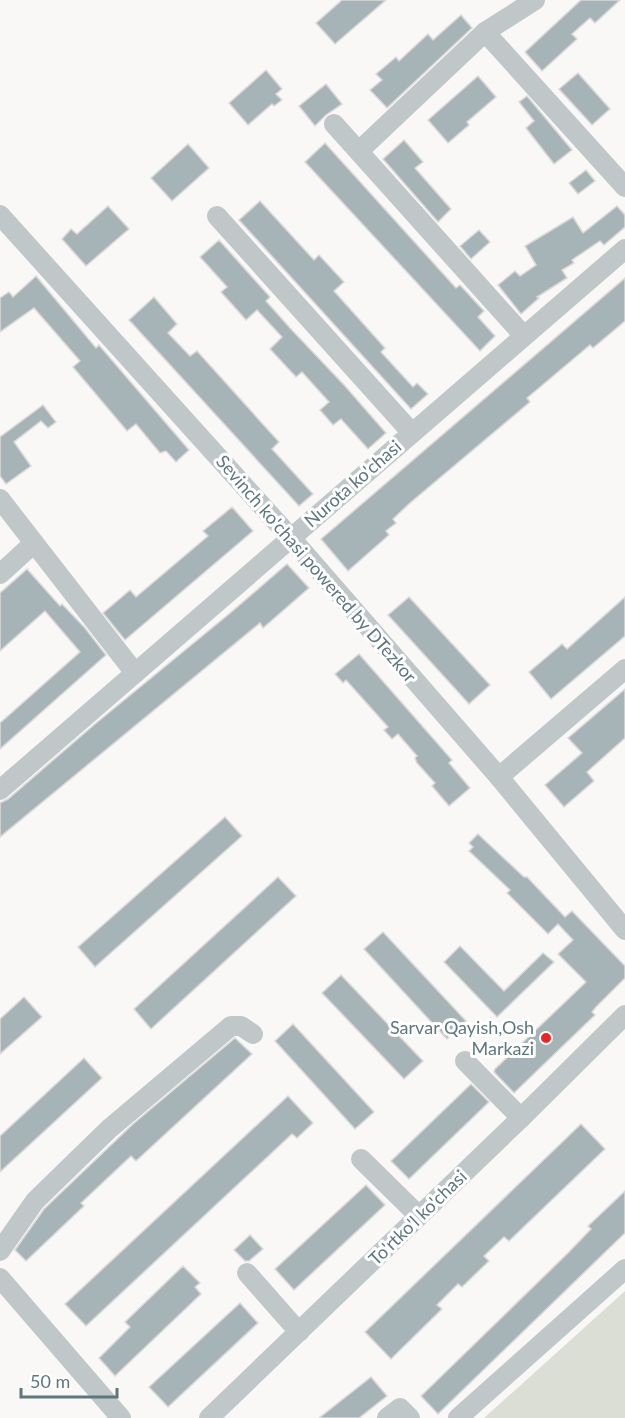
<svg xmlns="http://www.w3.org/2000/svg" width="625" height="1418" font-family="Lato,sans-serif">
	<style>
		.green { fill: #dbded5 }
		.building { fill: #a6b4b7; stroke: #dbdad9; stroke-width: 1.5 }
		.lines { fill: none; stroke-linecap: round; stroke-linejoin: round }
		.minor { stroke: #c0c7c9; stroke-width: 20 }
		.poi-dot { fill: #eb2427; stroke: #fff; stroke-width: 2 }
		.labels { text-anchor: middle; stroke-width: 6; stroke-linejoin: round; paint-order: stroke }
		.street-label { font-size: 18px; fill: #5e777d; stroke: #fff }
		.poi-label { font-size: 18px; fill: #5e777d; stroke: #fff; text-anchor: end }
	</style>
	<rect width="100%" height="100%" fill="#f9f8f6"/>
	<polygon class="green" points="625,1291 625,1418 484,1418"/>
	<g class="building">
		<polygon points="342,0 386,0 335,44 316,23"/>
		<polygon points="581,0 620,0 595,23 590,18 572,34 577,39 542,71 525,52"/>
		<polygon points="461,15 472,28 387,108 370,90 382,80 376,74 396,57 399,61 428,34 433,40"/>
		<polygon points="266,70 282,89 276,94 282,100 274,106 272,104 248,125 229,103"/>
		<polygon points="578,73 610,109 592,125 559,89"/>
		<polygon points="478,76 496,97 467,122 469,125 448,143 428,120"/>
		<polygon points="326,84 342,104 326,115 315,126 299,106"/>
		<polygon points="527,96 572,150 554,164 526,128 534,121 519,102"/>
		<polygon points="404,140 423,162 415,168 451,209 438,222 383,159"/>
		<polygon points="325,143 456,288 460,285 484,311 478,317 495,336 480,351 305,162"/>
		<polygon points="188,144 209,168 172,201 151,178"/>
		<polygon points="586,170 595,181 578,194 569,183"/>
		<polygon points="260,201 314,260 319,255 344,282 334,291 385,348 381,352 413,387 417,383 428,394 411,409 239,220"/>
		<polygon points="108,206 129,229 86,266 62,239 71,229 77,234"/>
		<polygon points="617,206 625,215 625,227 604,245 600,241 572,260 574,263 562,270 567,278 537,297 539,298 521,314 498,285 515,271 520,276 536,265 525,246 573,217 583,233"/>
		<polygon points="479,230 490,242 471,259 460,246"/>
		<polygon points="219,240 270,297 266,301 290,328 345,386 386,433 368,449 341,419 333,425 320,410 329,402 302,372 296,377 270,349 282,337 257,310 246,320 221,292 227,287 200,257"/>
		<polygon points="36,276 96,348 99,345 189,450 176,462 166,451 160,453 136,424 127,431 73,367 80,361 34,308 0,332 0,298 9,292 13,297"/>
		<polygon points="625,278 625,321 593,348 590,345 527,398 530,402 410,503 393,519 396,523 386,531 389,535 348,571 321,539"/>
		<polygon points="154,297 177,324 168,333 190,356 197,351 279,442 272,449 313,494 299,506 129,320"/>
		<polygon points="43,405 56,422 48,428 41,421 14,442 31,466 6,484 0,476 0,437"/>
		<polygon points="232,507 253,531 125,640 103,613 130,590 136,597 208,536 203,531"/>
		<polygon points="287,564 309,588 263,628 260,623 0,837 0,803 8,799 95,724 229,614"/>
		<polygon points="27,569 60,606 62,604 85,628 106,655 0,749 0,723 80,652 45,611 0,651 0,593"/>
		<polygon points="409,597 490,685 469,704 388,615"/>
		<polygon points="625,597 625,636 551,699 529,672 562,644 567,649"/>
		<polygon points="359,654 452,760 449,763 470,788 449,806 432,786 435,783 417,763 415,758 417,756 398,734 392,739 384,730 388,727 346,680 343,683 335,674"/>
		<polygon points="625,689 625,738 587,772 594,781 564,807 545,785 582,753 568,738"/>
		<polygon points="225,817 242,836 95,967 78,947"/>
		<polygon points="478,834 524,877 527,877 565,917 572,911 625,966 625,978 596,1007 592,1012 595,1015 514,1093 494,1072 495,1069 586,982 558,954 573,940 558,924 548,934 507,893 510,890 469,851 473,847 469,843"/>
		<polygon points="278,877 296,896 151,1029 134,1009"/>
		<polygon points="383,932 466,1021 447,1039 364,949"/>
		<polygon points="460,946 504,991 543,953 554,962 497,1017 444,962"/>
		<polygon points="341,975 423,1061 404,1079 322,993"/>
		<polygon points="24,997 42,1017 0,1054 0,1019"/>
		<polygon points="293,1024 374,1112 355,1129 275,1041"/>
		<polygon points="235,1038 252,1054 136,1161 131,1156 81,1203 84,1206 26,1261 15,1250 44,1209 133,1124"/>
		<polygon points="84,1058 102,1078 0,1172 0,1136"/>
		<polygon points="471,1084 489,1102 409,1179 391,1161"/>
		<polygon points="288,1096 313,1123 297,1138 292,1134 86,1326 65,1304"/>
		<polygon points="581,1124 605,1149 509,1241 504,1237 484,1256 489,1261 462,1287 458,1284 437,1305 442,1309 391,1359 365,1332"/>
		<polygon points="366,1185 385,1205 294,1290 275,1269"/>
		<polygon points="625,1191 625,1233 438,1414 421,1396 568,1253 591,1229 588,1226"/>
		<polygon points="250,1235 263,1249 249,1261 245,1261 234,1250"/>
		<polygon points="183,1266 200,1283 195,1287 201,1294 115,1376 99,1358 130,1327 125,1322"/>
		<polygon points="240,1303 258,1323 168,1407 149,1387"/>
		<polygon points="371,1377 387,1396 359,1418 319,1418"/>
	</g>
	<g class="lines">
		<g class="minor">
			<polyline points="485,32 625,187"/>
			<polyline points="334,124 524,336"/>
			<polyline points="359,151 485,32 535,0"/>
			<polyline points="0,215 291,538 499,777 625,930"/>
			<polyline points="217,216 412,433"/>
			<polyline points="0,499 135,673"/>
			<polyline points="0,574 34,543"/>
			<polyline points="499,777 625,669"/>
			<polyline points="0,790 625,249"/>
			<polyline points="465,1061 521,1118"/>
			<polyline points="361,1159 419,1216"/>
			<polyline points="0,1251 35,1201 109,1129 231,1026 241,1026 253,1034"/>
			<polyline points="247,1273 299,1332"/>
			<polyline points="0,1278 121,1418"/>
			<polyline points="209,1418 521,1118 625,1015"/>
			<polyline points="387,1418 400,1408 410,1418"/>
			<polyline points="458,1418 625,1269"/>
		</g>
	</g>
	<circle class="poi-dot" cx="546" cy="1038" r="6"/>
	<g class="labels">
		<g class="street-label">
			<text transform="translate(353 484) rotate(-41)" y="6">Nurota ko'chasi</text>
			<text transform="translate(316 569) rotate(49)" y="6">Sevinch ko'chasi powered by DTezkor</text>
			<text transform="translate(418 1218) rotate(-44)" y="6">To'rtko'l ko'chasi</text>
		</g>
		<g class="poi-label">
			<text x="534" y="1034">Sarvar Qayish,Osh<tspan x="534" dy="21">Markazi</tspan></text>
		</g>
	</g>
	<path d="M21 1388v9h96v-9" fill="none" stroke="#5e777d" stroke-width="3"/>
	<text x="30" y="1388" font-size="18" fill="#5e777d" stroke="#ffffff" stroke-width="4.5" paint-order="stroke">50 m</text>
</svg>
